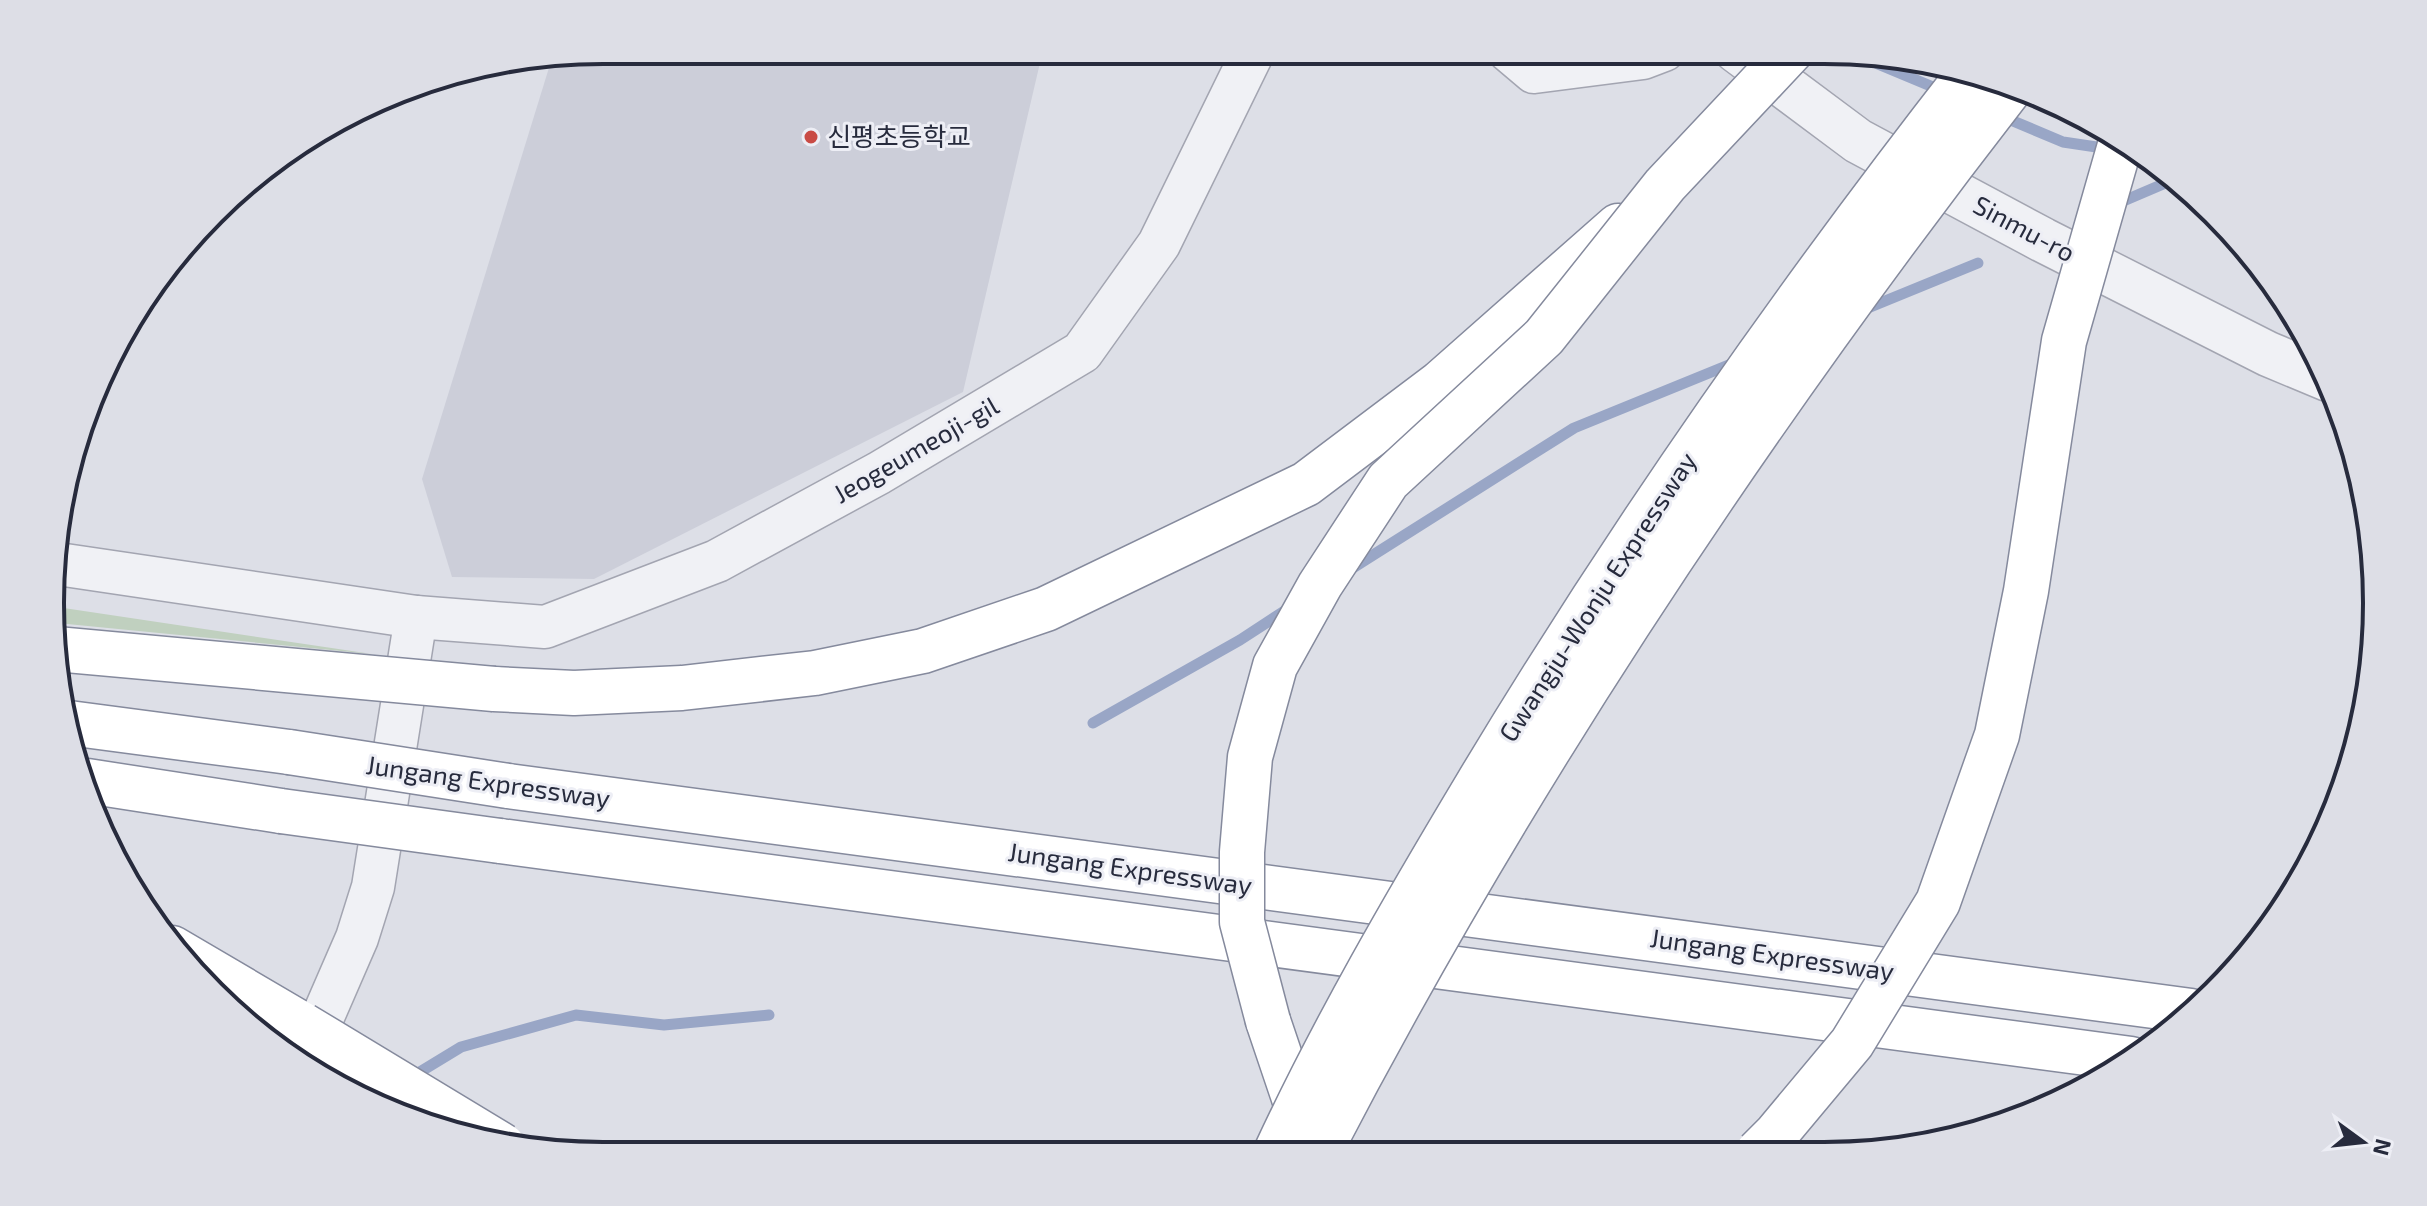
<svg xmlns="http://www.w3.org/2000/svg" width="2427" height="1206" font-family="'Exo 2','Noto Sans KR',sans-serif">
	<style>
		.built { fill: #ccced9 }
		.green { fill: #c0d0bf }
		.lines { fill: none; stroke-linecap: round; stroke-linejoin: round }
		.stream { stroke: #99a6c6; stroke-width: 11 }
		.minor-casing { stroke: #a3a5b1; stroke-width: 45 }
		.tertiary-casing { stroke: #a3a5b1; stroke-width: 47 }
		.motorway-casing { stroke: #858a9d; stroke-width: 47 }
		.minor { stroke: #f0f1f5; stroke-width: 42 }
		.tertiary { stroke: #f0f1f5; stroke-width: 44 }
		.motorway { stroke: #fff; stroke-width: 44 }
		.motorway-bridge-casing { stroke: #858a9d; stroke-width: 47; stroke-linecap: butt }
		.motorway-bridge { stroke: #fff; stroke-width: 44 }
		.poi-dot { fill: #c94b45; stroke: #edeef5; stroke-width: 3 }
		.labels { text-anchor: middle; stroke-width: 6; stroke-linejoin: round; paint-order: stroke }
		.poi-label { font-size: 26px; fill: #272b3d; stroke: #edeef5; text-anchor: start }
		.street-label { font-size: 26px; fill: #272b3d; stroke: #edeef5 }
		.rim { fill: none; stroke: #272b3d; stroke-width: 4 }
	</style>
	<rect width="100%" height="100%" fill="#dddfe7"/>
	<polygon class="built" points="603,50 1043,50 963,392 594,579 452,577 422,479 552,58"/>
	<polygon class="green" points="57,607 372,654 57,623"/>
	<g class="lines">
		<g class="stream">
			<polyline points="1849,52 1945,92"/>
			<polyline points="2001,116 2063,142 2110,149"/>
			<polyline points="2114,205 2175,179"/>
			<polyline points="1863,310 1978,263"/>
			<polyline points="1351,569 1574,428 1736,362"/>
			<polyline points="1093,723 1240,640 1289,608"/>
			<polyline points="410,1078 461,1047 576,1015 664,1025 769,1015"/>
			<polyline points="372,1102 392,1089"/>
		</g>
		<g class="minor-casing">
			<g id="minor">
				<polyline points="1508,50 1534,72 1643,58 1664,50"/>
				<polyline points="58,564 416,617 545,627 717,561 879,473 1082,352 1159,244 1254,50"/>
				<polyline points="304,1060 357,938 373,887 416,617"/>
			</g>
		</g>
		<g class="tertiary-casing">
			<polyline id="tertiary" points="1736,50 1858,141 2043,240 2268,354 2328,379"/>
		</g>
		<g class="motorway-casing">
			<g id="motorway">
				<polyline points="494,689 574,693 682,688 815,673 923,651 1046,609 1306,484 1440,383 1618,226"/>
				<polyline points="69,723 289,752"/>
				<polyline points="87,781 281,811"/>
				<polyline points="508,786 2191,1011"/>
				<polyline points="500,841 2131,1059"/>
				<polyline points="172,948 303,1025"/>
				<polyline points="1268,1021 1295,1101 1319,1129"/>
			</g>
		</g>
		<use href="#minor" class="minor"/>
		<use href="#tertiary" class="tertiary"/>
		<use href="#motorway" class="motorway"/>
		<g class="motorway-bridge-casing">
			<g id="motorway-bridge">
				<polyline points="56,649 494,689"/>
				<polyline points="289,752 508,786"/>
				<polyline points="281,811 500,841"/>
				<polyline points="1268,1021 1242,922 1242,852 1250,757 1275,666 1320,585 1388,481 1544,337 1665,185 1792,50"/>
				<polyline points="303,1025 503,1146"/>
				<polyline points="1758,1152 1776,1134 1852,1043 1938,902 1997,735 2026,591 2064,341 2122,138"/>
				<path d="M1319,1153C1515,775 1752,421 2013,85"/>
				<path d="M1275,1154C1334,1027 1405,905 1477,785C1626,537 1792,300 1970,72"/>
			</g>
		</g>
		<use href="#motorway-bridge" class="motorway-bridge"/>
	</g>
	<circle class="poi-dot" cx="811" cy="137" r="8"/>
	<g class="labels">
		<g class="poi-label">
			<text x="827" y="146">신평초등학교</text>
		</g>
		<g class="street-label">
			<text transform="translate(2024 229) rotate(28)" y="9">Sinmu-ro</text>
			<text transform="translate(916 450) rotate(-30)" y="9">Jeogeumeoji-gil</text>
			<text transform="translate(1598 597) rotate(-57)" y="9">Gwangju-Wonju Expressway</text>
			<text transform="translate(488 782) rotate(8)" y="9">Jungang Expressway</text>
			<text transform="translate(1130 869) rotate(8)" y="9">Jungang Expressway</text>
			<text transform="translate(1772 955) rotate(8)" y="9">Jungang Expressway</text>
		</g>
	</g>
	<path d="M0 0H2427V1206H0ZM603 64H1824A539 539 0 0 1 2363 603V603A539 539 0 0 1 1824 1142H603A539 539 0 0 1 64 603V603A539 539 0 0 1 603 64Z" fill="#dddee6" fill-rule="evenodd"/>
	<path class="rim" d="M603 64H1824A539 539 0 0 1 2363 603V603A539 539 0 0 1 1824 1142H603A539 539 0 0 1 64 603V603A539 539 0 0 1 603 64Z"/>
	<g transform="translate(2363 1142) rotate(105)" stroke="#edeef5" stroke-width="6" paint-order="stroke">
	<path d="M0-6L14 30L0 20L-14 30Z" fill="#272b3d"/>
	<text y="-12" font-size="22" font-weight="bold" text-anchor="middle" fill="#272b3d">N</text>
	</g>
</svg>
